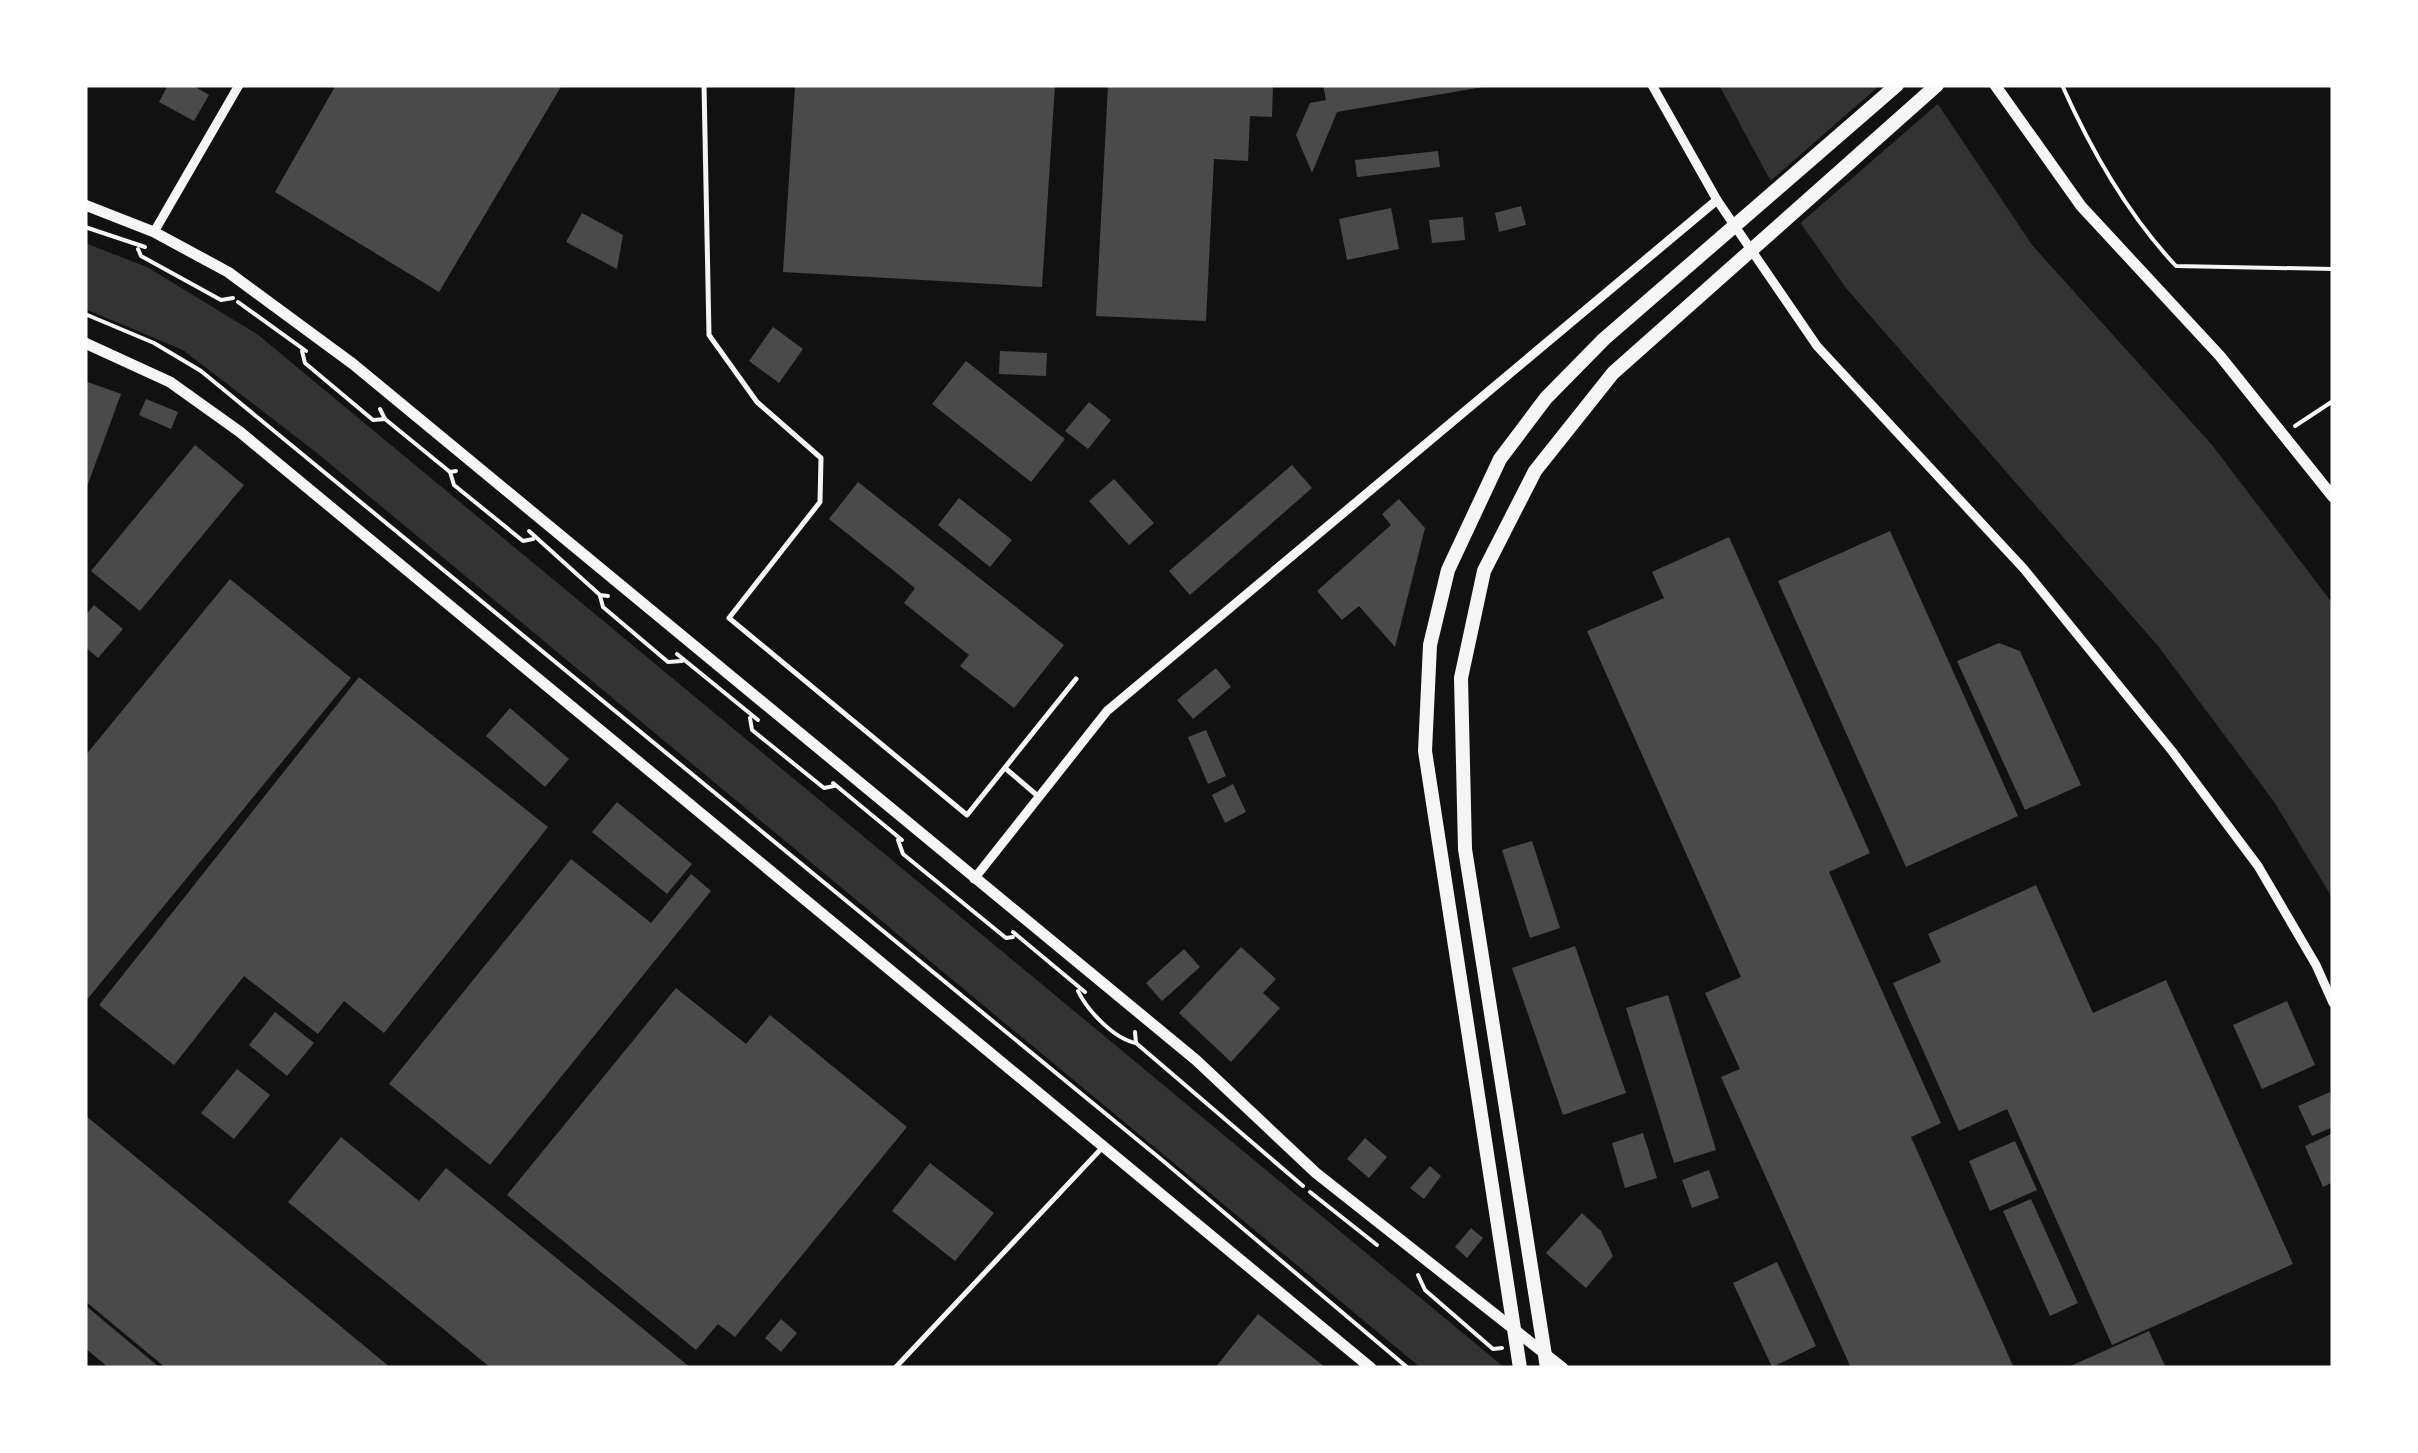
<svg xmlns="http://www.w3.org/2000/svg" width="2418" height="1453" font-family="Barlow,sans-serif">
	<style>
		.water { fill: #333 }
		.pier { fill: #111 }
		.building { fill: #4a4a4a }
		.lines { fill: none; stroke-linecap: round; stroke-linejoin: round }
		.path { stroke: #f5f5f5; stroke-width: 4 }
		.service { stroke: #f5f5f5; stroke-width: 5 }
		.minor { stroke: #f5f5f5; stroke-width: 9 }
		.tertiary { stroke: #f5f5f5; stroke-width: 11 }
		.primary { stroke: #f5f5f5; stroke-width: 14 }
	</style>
	<rect width="100%" height="100%" fill="#111"/>
	<g class="water">
		<polygon points="1719,85 1925,85 2032,245 2212,445 2333,604 2333,899 2275,803 2158,646 1846,288 1769,178"/>
		<polygon points="85,243 147,267 257,334 1505,1368 1421,1368 317,453 183,350 85,309"/>
	</g>
	<polygon class="pier" points="1880,85 1931,85 1940,102 1797,226 1767,184"/>
	<g class="building">
		<polygon points="168,85 192,85 209,95 194,121 159,102"/>
		<polygon points="336,85 562,85 439,292 275,192"/>
		<polygon points="795,85 1055,85 1042,287 783,272"/>
		<polygon points="1108,85 1273,85 1272,117 1250,116 1248,161 1214,159 1206,321 1096,316"/>
		<polygon points="1323,85 1483,85 1483,87 1337,112 1312,173 1296,135 1310,103 1326,100"/>
		<polygon points="1438,151 1440,167 1357,177 1355,160"/>
		<polygon points="1521,206 1526,225 1499,232 1495,213"/>
		<polygon points="1391,208 1399,249 1347,260 1339,219"/>
		<polygon points="582,213 623,235 617,269 566,242"/>
		<polygon points="1463,217 1465,240 1432,243 1429,220"/>
		<polygon points="773,327 803,349 779,383 749,361"/>
		<polygon points="1000,351 1047,353 1046,376 999,374"/>
		<polygon points="966,361 1065,439 1031,482 932,404"/>
		<polygon points="85,381 121,394 85,492"/>
		<polygon points="146,399 178,412 171,429 139,415"/>
		<polygon points="1089,402 1111,420 1088,449 1065,431"/>
		<polygon points="195,445 244,485 140,611 91,571"/>
		<polygon points="1292,465 1312,488 1190,595 1169,571"/>
		<polygon points="1114,479 1154,523 1129,545 1089,501"/>
		<polygon points="858,482 1064,645 1014,708 960,666 969,655 904,603 915,588 829,519"/>
		<polygon points="959,498 1012,540 990,567 938,525"/>
		<polygon points="1399,499 1425,528 1395,647 1359,606 1342,620 1317,591 1391,525 1382,514"/>
		<polygon points="1890,531 2018,816 1906,867 1778,581"/>
		<polygon points="1729,537 1870,853 1829,872 1941,1123 1911,1137 2014,1368 1851,1368 1721,1077 1740,1069 1705,993 1741,977 1587,631 1664,598 1652,572"/>
		<polygon points="230,579 351,678 85,1002 85,756"/>
		<polygon points="94,605 123,629 98,658 85,647 85,616"/>
		<polygon points="1999,643 2020,651 2081,785 2025,810 1957,661"/>
		<polygon points="1216,668 1231,687 1193,719 1177,700"/>
		<polygon points="359,677 548,827 384,1033 344,1001 318,1034 244,976 174,1065 99,1005"/>
		<polygon points="510,708 569,759 545,787 486,736"/>
		<polygon points="1206,730 1226,776 1208,784 1188,737"/>
		<polygon points="1233,784 1246,812 1225,823 1212,795"/>
		<polygon points="617,802 692,864 667,894 592,832"/>
		<polygon points="1532,841 1560,928 1530,938 1502,850"/>
		<polygon points="571,859 651,923 691,874 711,891 490,1165 389,1084"/>
		<polygon points="2036,885 2093,1013 2166,980 2293,1264 2112,1345 2007,1109 1959,1131 1893,983 1941,962 1928,934"/>
		<polygon points="1575,946 1626,1093 1563,1115 1512,968"/>
		<polygon points="1241,947 1276,979 1263,993 1280,1008 1231,1062 1179,1013"/>
		<polygon points="1184,949 1200,967 1162,1001 1146,983"/>
		<polygon points="676,988 746,1044 770,1015 907,1127 735,1337 718,1324 696,1350 507,1195"/>
		<polygon points="1668,995 1716,1150 1674,1163 1626,1008"/>
		<polygon points="2287,1001 2315,1065 2262,1089 2233,1025"/>
		<polygon points="275,1012 314,1043 287,1076 249,1045"/>
		<polygon points="237,1069 270,1095 234,1139 201,1113"/>
		<polygon points="2330,1092 2333,1127 2312,1136 2298,1106"/>
		<polygon points="85,1115 391,1368 166,1368 85,1301"/>
		<polygon points="1643,1133 1657,1178 1625,1188 1612,1143"/>
		<polygon points="2331,1134 2333,1182 2323,1187 2305,1146"/>
		<polygon points="341,1137 419,1201 446,1168 691,1368 491,1368 288,1202"/>
		<polygon points="1365,1138 1387,1157 1369,1178 1347,1159"/>
		<polygon points="2015,1141 2037,1190 1990,1211 1969,1161"/>
		<polygon points="930,1163 994,1213 955,1261 892,1211"/>
		<polygon points="1430,1166 1441,1176 1424,1199 1410,1188"/>
		<polygon points="1709,1170 1719,1198 1692,1208 1682,1180"/>
		<polygon points="2031,1199 2078,1303 2050,1316 2003,1211"/>
		<polygon points="1582,1213 1601,1231 1613,1256 1586,1288 1546,1253"/>
		<polygon points="1471,1228 1483,1238 1467,1258 1455,1247"/>
		<polygon points="1777,1262 1816,1346 1772,1367 1733,1283"/>
		<polygon points="85,1305 160,1368 109,1368 85,1348"/>
		<polygon points="1258,1314 1326,1368 1215,1368"/>
		<polygon points="781,1319 797,1333 781,1352 765,1338"/>
		<polygon points="2149,1331 2166,1368 2066,1368"/>
	</g>
	<g class="lines">
		<g class="path">
			<path d="M2062,85C2091,150 2127,214 2176,266L2333,269"/>
			<polyline points="85,227 145,247"/>
			<polyline points="138,249 141,256 221,300 233,298"/>
			<polyline points="238,302 306,351"/>
			<polyline points="85,314 154,343 201,371 1162,1160 1408,1368"/>
			<polyline points="302,351 305,363 373,420 385,419"/>
			<polyline points="380,409 385,419 450,472 456,471"/>
			<polyline points="2295,426 2333,401"/>
			<polyline points="450,472 454,485 523,541 533,539"/>
			<polyline points="529,531 600,595 608,596"/>
			<polyline points="600,596 603,607 668,662 682,661"/>
			<polyline points="677,654 758,720"/>
			<polyline points="750,718 752,730 824,788 834,786"/>
			<polyline points="833,783 902,840"/>
			<polyline points="898,840 903,854 1006,938 1013,937"/>
			<polyline points="1013,932 1085,992"/>
			<path d="M1078,991C1087,1010 1114,1039 1136,1043"/>
			<polyline points="1135,1032 1136,1043 1303,1186"/>
			<polyline points="1310,1192 1377,1245"/>
			<polyline points="1418,1275 1425,1290 1493,1349 1502,1348"/>
		</g>
		<g class="service">
			<polyline points="704,85 709,335 757,402 821,458 820,502 729,618 967,815 1076,679"/>
			<polyline points="1005,768 1039,797"/>
			<polyline points="895,1368 1101,1149"/>
		</g>
		<g class="minor">
			<polyline points="1652,85 1717,200 1817,346 2024,569 2172,751 2258,866 2316,965 2333,1003"/>
			<polyline points="154,232 239,85"/>
			<polyline points="974,879 1107,711 1717,200"/>
		</g>
		<g class="tertiary">
			<polyline points="1995,85 2081,206 2220,356 2333,497"/>
			<polyline points="85,205 154,232 228,272 353,364 1196,1060 1316,1173 1563,1368"/>
			<polyline points="85,343 170,382 240,432 1371,1368"/>
		</g>
		<g class="primary">
			<polyline points="1520,1368 1425,751 1430,645 1448,570 1500,459 1546,398 1604,339 1897,85"/>
			<polyline points="1547,1368 1465,849 1461,678 1484,571 1535,471 1613,373 1937,85"/>
		</g>
	</g>
	<rect width="2418" height="1453" fill="none" stroke="#ffffff" stroke-width="175"/>
</svg>
